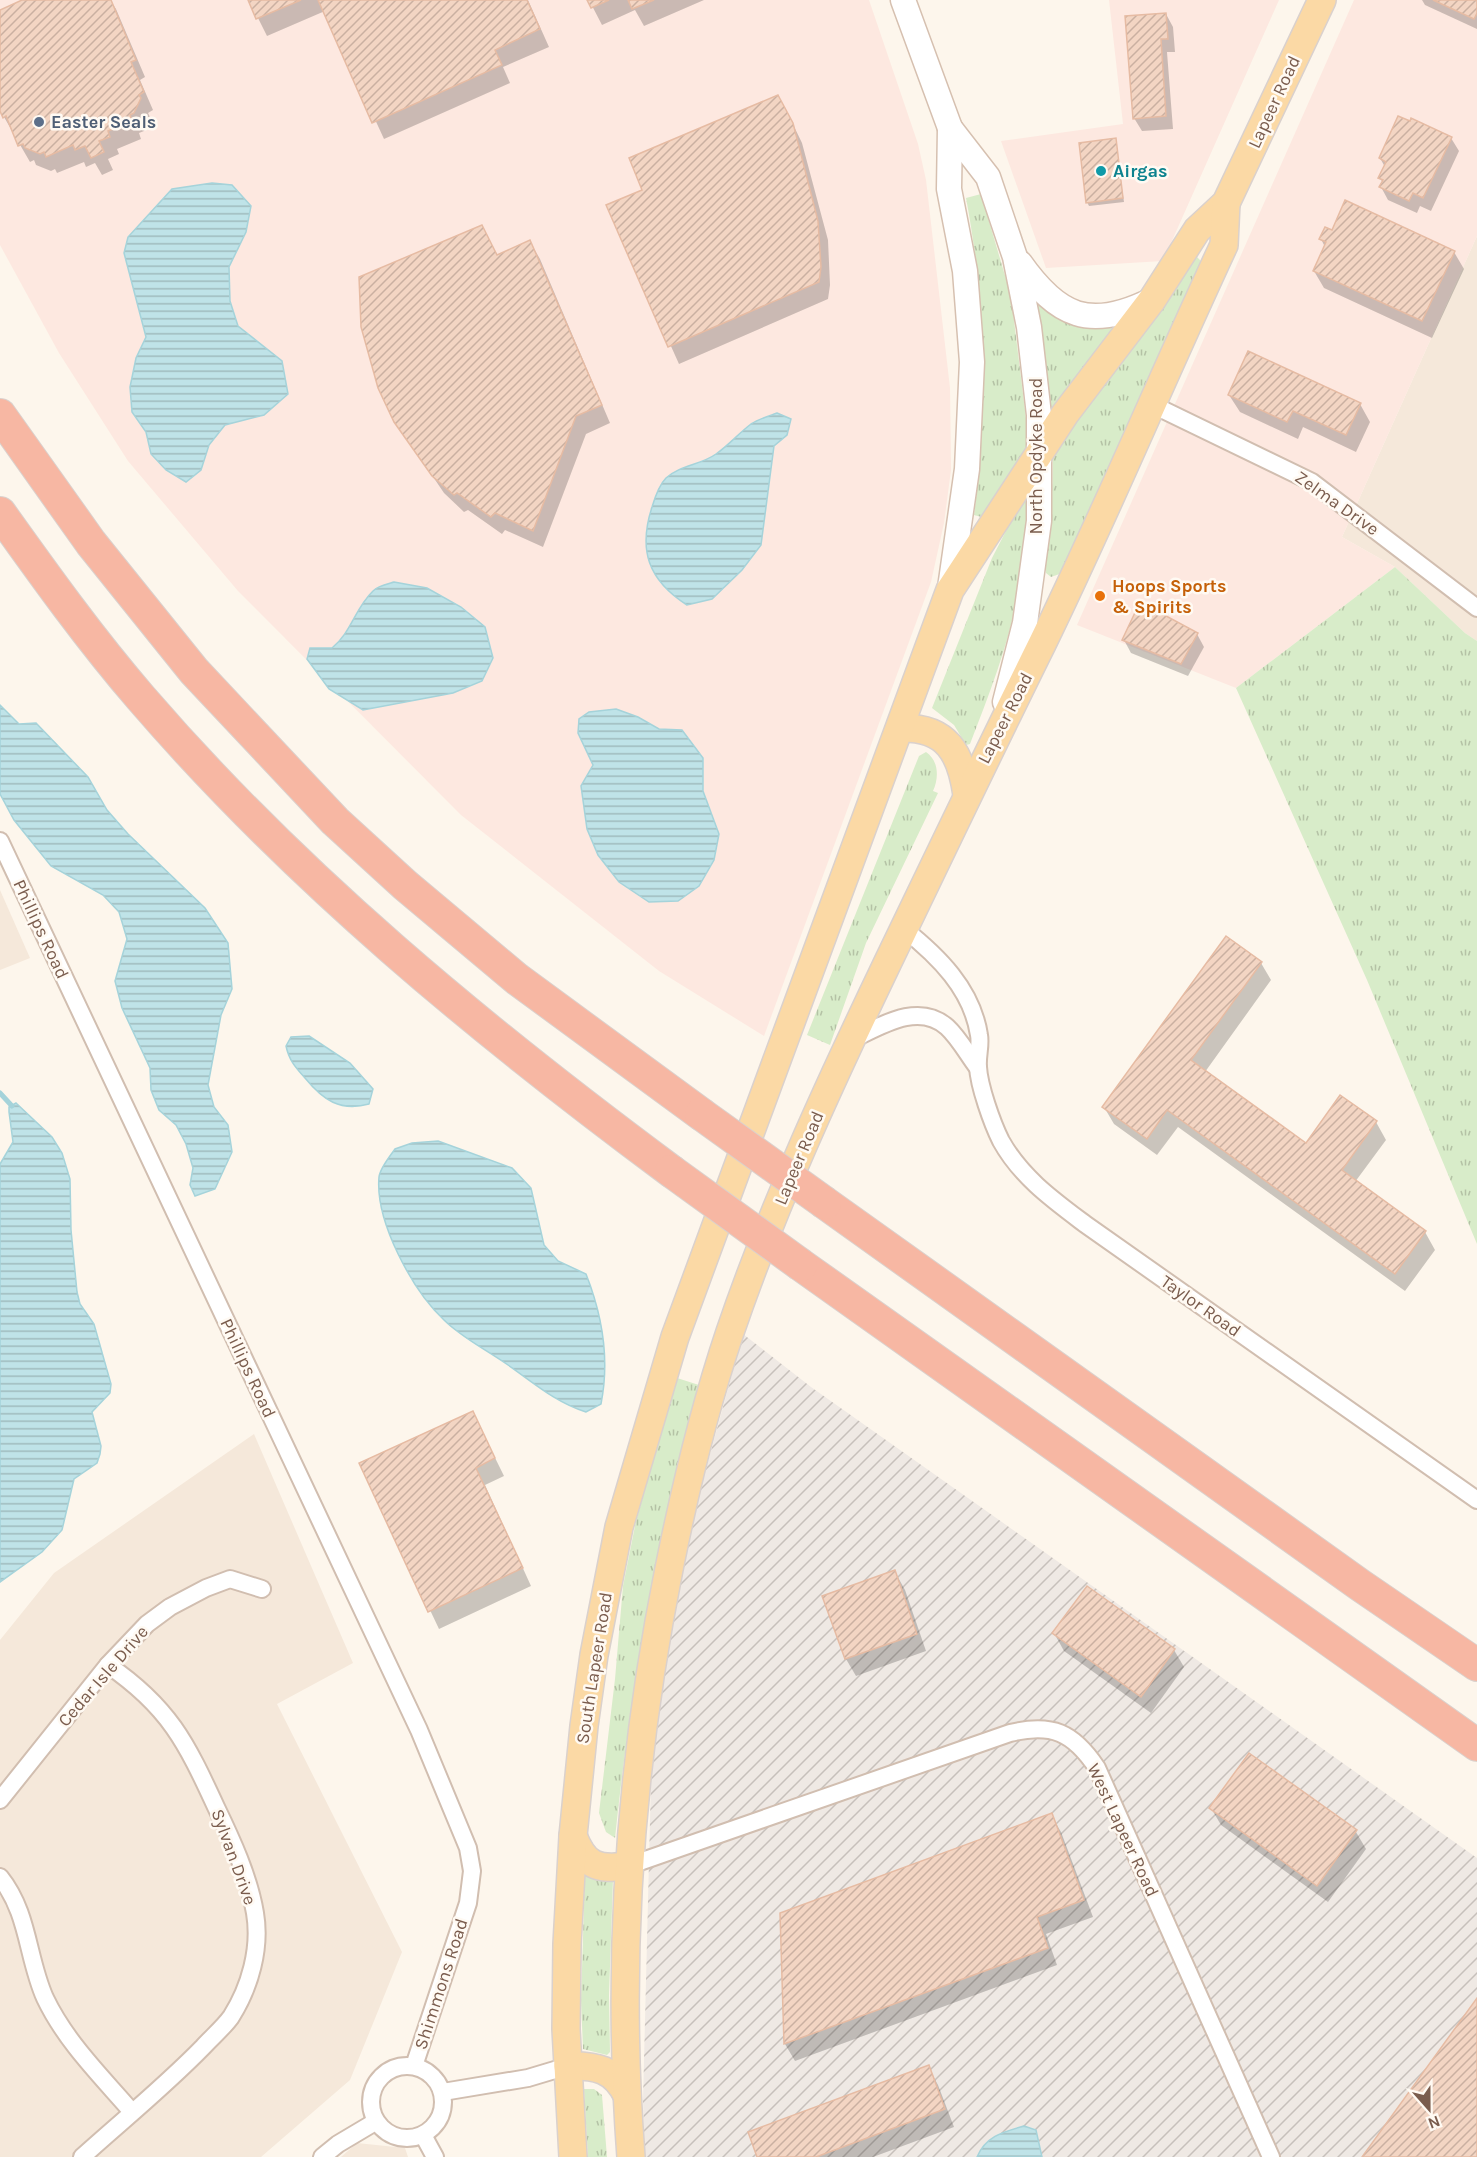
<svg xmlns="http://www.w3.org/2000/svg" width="1477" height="2157" font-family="Karla,sans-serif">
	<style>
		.residential { fill: #f5e8da }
		.commercial { fill: #fde8e0 }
		.industrial { fill: url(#industrial-furrows) }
		.grass { fill: url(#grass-tufts) }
		.water { fill: url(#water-rules); stroke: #a5d3da; stroke-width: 1.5 }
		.shadow { fill: #0003 }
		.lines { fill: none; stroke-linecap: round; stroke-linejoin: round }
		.stream { stroke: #a5d3da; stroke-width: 5 }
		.building { fill: url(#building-hatch); stroke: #e6bba3; stroke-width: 1.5 }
		.street-casing { stroke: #d1beb0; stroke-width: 20 }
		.secondary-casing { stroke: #d6c0b0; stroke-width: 27 }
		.primary-casing { stroke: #dad1cd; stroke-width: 30 }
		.highway-casing { stroke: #dad1cd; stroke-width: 34 }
		.street { stroke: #fff; stroke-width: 16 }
		.secondary { stroke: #fff; stroke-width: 24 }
		.primary { stroke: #fbd9a5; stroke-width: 27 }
		.highway { stroke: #f7b7a3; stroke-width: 32 }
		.highway-bridge-casing { stroke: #dad1cd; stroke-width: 34; stroke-linecap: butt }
		.highway-bridge { stroke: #f7b7a3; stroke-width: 32 }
		.service-dot { fill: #5c6f8a; stroke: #fffaf3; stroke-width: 2 }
		.culture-dot { fill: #0f9aa8; stroke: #fffaf3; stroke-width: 2 }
		.food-dot { fill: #e8710a; stroke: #fffaf3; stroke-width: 2 }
		.labels { text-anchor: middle; stroke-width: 5; stroke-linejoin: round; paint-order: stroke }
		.street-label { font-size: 18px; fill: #7a5c4d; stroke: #fffaf3 }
		.service-label { font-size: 18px; font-weight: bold; fill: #4e5e75; stroke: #fffaf3; text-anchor: start }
		.culture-label { font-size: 18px; font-weight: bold; fill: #0d838f; stroke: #fffaf3; text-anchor: start }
		.food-label { font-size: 18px; font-weight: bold; fill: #c56008; stroke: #fffaf3; text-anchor: start }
	</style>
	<defs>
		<pattern id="industrial-furrows" width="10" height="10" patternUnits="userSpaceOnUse" patternTransform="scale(1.5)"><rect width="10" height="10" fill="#efe9e4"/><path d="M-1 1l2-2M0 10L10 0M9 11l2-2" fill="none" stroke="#c7c0bb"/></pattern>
		<pattern id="grass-tufts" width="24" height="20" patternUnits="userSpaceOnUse" patternTransform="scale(1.5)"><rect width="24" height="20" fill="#d8ecc9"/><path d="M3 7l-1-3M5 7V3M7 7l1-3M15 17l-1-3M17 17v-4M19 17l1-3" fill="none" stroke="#b4c2a5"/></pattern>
		<pattern id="water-rules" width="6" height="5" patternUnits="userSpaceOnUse" patternTransform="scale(1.5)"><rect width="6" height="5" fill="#bfe3e8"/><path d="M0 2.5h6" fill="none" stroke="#a0bbbe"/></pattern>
		<pattern id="building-hatch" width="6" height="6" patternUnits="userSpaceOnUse" patternTransform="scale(1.5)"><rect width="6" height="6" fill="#f3d5c3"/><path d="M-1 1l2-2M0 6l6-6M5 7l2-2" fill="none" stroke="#cab0a1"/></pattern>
	</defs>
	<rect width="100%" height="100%" fill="#fdf6ec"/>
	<g class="residential">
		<polygon points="1477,236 1477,641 1465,633 1395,567 1342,537"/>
		<polygon points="0,890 30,958 0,970"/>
		<polygon points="254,1434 353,1663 277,1704 402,1952 350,2080 261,2157 0,2157 0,1640 54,1573"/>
		<polygon points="357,2143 405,2148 408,2157 341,2157"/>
	</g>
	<g class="commercial">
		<polygon points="0,0 869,0 918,144 926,180 950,388 951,470 944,523 931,582 764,1036 659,971 461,815 238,591 128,461 59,353 0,245"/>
		<polygon points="1109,0 1279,0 1163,261 1046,268 1001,141 1123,124"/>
		<polygon points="1354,0 1477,0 1477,236 1342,537 1395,567 1236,688 1077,625"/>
	</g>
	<polygon class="industrial" points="743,1334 811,1387 1477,1858 1477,2157 645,2157 643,2101 652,1741 675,1582"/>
	<g class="grass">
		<path d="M981,194L1011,296L1029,443L985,518L974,515C988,408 986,304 966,198Z"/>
		<polygon points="1197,257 1204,264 1065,572 1051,577 1046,573 1045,565 1052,502 1053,449 1191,259"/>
		<polygon points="1036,300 1118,324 1053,412 1050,411"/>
		<path d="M1026,499L1029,507C1025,536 1023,566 1018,594C1008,646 989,695 970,744L966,745L954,725L932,708L992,558L1022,500Z"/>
		<polygon points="1395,567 1465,633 1477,641 1477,1244 1367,980 1236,688"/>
		<path d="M926,752C939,761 939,778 933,791L938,793L866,943L830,1045L807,1035L919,756Z"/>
		<path d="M677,1378L699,1385C658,1534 631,1684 615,1838L606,1832L599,1813L615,1679L623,1586L636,1521Z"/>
		<polygon points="585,1874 613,1879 609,1995 610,2052 607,2055 583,2049 581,2000"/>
		<polygon points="584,2089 594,2089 602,2095 607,2157 588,2157"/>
	</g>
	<g class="water">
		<polygon points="212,183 232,185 251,206 246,232 229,267 230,301 238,326 282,361 288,394 264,415 225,425 209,445 201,470 186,482 166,470 151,454 146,432 132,412 130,387 136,358 146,337 124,253 128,237 172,189"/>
		<path d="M777,413L791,419L787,435L774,446L761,545L742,570L712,599L687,605C648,580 638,550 652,507C655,497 659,485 666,478C680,465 701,465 716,454C729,445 739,433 751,424C759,419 769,416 777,413Z"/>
		<path d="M394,582L427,588L461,607L485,627L493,658L482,681L453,693L363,710L329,689L307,659L310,648H332C351,633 355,608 373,591C377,586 387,584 394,582Z"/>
		<polygon points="0,705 19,724 36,723 88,777 107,810 128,834 205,908 228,943 232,989 221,1015 208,1085 214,1107 228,1125 232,1152 215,1189 195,1196 190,1185 193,1168 186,1144 176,1125 159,1110 151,1090 150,1068 122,1008 115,981 127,939 119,912 103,895 51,866 14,820 0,794"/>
		<polygon points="616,709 638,717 659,729 682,730 703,758 703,791 719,834 714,860 699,886 678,901 649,902 619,882 598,855 587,829 581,786 593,765 578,733 579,719 589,712"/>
		<path d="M309,1036L350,1063L373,1089L369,1104C340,1112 323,1100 305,1078C295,1067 289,1060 286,1046L291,1037Z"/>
		<polygon points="16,1103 52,1137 62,1153 70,1179 71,1230 77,1292 80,1304 94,1324 111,1384 110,1393 92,1412 101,1446 100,1454 97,1463 74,1479 62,1530 42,1552 0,1582 0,1164 13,1142 9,1112 9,1107"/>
		<path d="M438,1141L512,1168L531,1188L544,1245L558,1261L586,1274C603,1317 610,1359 601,1404L586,1412C555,1402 534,1383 508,1365C487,1350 462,1338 444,1320C412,1290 375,1221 379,1177C380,1168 390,1156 395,1149L412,1143Z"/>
		<path d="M1024,2126L1036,2130L1042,2157H977C986,2136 1003,2132 1024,2126Z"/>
	</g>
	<g class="shadow">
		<polygon points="26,0 110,0 116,9 145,77 140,80 153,110 148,113 150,117 144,131 139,133 141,139 117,149 119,154 108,159 113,170 102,175 95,163 86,167 84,162 57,173 55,169 51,171 36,165 34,160 30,162 4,117 0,108 0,11"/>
		<polygon points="249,0 528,0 549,47 503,67 510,83 384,139 325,11 267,36"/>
		<polygon points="589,0 704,0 644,26 635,10 602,25"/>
		<polygon points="1422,0 1477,0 1477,29 1425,5"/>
		<polygon points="1166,14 1173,27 1175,52 1167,52 1173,129 1142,131 1134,118"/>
		<polygon points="788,114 802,143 828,240 830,285 828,299 679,364 608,206 644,191"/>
		<polygon points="1451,138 1459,151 1431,211 1420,206 1417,213 1388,200 1381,187 1383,183 1380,178 1385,167 1380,158"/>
		<polygon points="1115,140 1124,202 1089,206 1087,202"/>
		<polygon points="482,227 498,256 530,242 540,259 610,423 586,434 543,547 505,530 502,534 468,510 464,512 444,493 396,422 379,387 363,327"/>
		<polygon points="1321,239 1454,252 1464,269 1432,338 1324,288 1314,271 1325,247"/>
		<polygon points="1229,395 1360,404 1370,422 1356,452 1303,427 1298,439 1240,412"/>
		<polygon points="1197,634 1204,647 1188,676 1131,653 1124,640"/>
		<polygon points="1261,963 1271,980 1205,1072 1306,1145 1376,1122 1386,1140 1355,1182 1425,1232 1435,1250 1405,1291 1178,1127 1157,1155 1114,1124 1104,1107"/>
		<polygon points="473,1413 504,1476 485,1485 531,1586 439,1629 361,1464"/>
		<polygon points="895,1572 905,1590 926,1651 856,1676 846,1659 824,1597"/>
		<polygon points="1054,1633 1174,1650 1184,1667 1151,1713 1064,1651"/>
		<polygon points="1211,1808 1356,1832 1366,1849 1328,1902 1221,1825"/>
		<polygon points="1051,1815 1061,1832 1093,1917 1046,1934 1057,1965 795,2061 785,2044 781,1914"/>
		<polygon points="928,2067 938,2085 954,2127 873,2157 758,2157"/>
	</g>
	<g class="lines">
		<polyline class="stream" points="0,1093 12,1106"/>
	</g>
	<g class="building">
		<polygon points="22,0 111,0 136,60 131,62 144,92 139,95 141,98 134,113 130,115 132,121 108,131 110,137 99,141 104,152 91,158 85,146 75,150 73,145 46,157 44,152 40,154 25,148 23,144 18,146 6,116 3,118 0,111 0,10"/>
		<polygon points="248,0 301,0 256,19"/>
		<polygon points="318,0 527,0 540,29 495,50 502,65 372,123"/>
		<polygon points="587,0 609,0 591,8"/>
		<polygon points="628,0 654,0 632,9"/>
		<polygon points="1433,0 1477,0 1477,13 1474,19"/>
		<polygon points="1166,13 1168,39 1161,39 1166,116 1133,119 1125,16"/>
		<polygon points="778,95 793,123 818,221 821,267 819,282 668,347 606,205 642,190 629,158"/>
		<polygon points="1398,116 1410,121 1411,118 1452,137 1423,198 1413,193 1409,201 1379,187 1383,180 1378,178 1386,162 1379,158"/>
		<polygon points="1116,138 1123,198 1086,203 1079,143"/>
		<polygon points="1345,200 1455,251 1422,321 1313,271 1326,242 1319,239 1325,227 1332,230"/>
		<polygon points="482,225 497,255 530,240 602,405 576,416 533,531 495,513 491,517 457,493 454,495 432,476 394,422 378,388 361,327 359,277"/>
		<polygon points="1248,351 1361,403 1346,435 1293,411 1287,422 1228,395"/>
		<polygon points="1140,602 1198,633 1181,664 1122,640"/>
		<polygon points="1226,936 1262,962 1191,1060 1306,1143 1340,1095 1377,1121 1342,1170 1426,1231 1395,1274 1167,1110 1147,1139 1102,1107"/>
		<polygon points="473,1411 495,1458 476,1468 523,1568 428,1612 359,1463"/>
		<polygon points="895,1570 917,1634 845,1659 822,1596"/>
		<polygon points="1087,1586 1175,1649 1141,1697 1052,1633"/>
		<polygon points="1249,1753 1357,1830 1317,1886 1209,1808"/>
		<polygon points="1052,1813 1084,1900 1037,1917 1048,1948 784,2044 780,1913"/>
		<polygon points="1477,1998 1477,2157 1362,2157"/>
		<polygon points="929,2065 945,2109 816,2157 757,2157 748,2132"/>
	</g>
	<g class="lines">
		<g class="street-casing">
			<g id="street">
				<polyline points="1151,404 1312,482 1477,608"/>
				<polyline points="0,841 419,1730 468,1848 472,1871 468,1903 414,2066"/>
				<path d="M904,929C938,956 972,989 979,1035C981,1045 977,1056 978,1067C979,1086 992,1123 1001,1141C1021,1177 1053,1200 1085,1224L1477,1500"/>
				<path d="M851,1040C879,1027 918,1001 947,1027C959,1038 968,1055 978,1068"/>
				<polyline points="0,1800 108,1665 147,1624 170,1607 206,1588 230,1579 262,1589"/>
				<path d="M628,1866L1010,1733C1052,1723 1073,1732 1097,1768L1271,2157"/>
				<path d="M0,1877C29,1913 27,1958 45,1998C66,2042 101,2076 132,2112"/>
				<circle cx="407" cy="2102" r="36"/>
				<polyline points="443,2092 528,2078 568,2066"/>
				<polyline points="423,2135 435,2157"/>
				<path d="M82,2157C122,2121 165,2086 203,2047C212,2037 223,2028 231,2017C250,1987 261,1948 255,1913C249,1877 232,1840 216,1807C186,1742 169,1707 108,1665"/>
				<polyline points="322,2157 338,2144 375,2122"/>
			</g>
		</g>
		<g class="secondary-casing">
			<g id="secondary">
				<polyline points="903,0 950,128 988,177 1015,257 1029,327 1039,415 1039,521 1025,623 1005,702"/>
				<polyline points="950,128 949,189 965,271 972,362 967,469 950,588"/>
				<path d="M1020,263C1058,317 1090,331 1152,300"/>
			</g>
		</g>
		<g class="primary-casing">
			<g id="primary">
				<path d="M901,728C947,727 961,753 967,795"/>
				<path d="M573,1836C585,1866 597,1870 628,1866"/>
				<path d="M568,2066C596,2065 614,2069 627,2095"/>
				<polyline points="573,2157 566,2029 567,1944 573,1836 584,1726 594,1655 619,1527 675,1337 950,590 1065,414 1152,300 1197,230 1226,203 1322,0"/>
				<path d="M631,2157C616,1959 630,1763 669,1569C685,1489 704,1409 730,1332C773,1206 829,1085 886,966C938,858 989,751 1042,644C1106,513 1162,378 1224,245L1226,203"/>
			</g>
		</g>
		<g class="highway-casing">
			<g id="highway">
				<polyline points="0,415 91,543 194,671 335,821 405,885 517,979 701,1114"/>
				<path d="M0,513C45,576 90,639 141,698C296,878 481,1030 671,1171"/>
				<polyline points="825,1203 1360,1585 1477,1665"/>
				<polyline points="801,1265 1477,1745"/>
			</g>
		</g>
		<use href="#street" class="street"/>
		<use href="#secondary" class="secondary"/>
		<use href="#primary" class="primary"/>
		<use href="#highway" class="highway"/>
		<g class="highway-bridge-casing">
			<g id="highway-bridge">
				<polyline points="701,1114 825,1203"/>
				<polyline points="671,1171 801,1265"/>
			</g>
		</g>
		<use href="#highway-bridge" class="highway-bridge"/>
	</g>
	<circle class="service-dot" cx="39" cy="122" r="6"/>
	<circle class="culture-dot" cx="1101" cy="171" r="6"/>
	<circle class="food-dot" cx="1100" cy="596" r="6"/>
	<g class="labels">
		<g class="street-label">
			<text transform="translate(1274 102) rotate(-65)" y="6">Lapeer Road</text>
			<text transform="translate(1036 456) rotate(-90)" y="6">North Opdyke Road</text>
			<text transform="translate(1337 503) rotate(35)" y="6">Zelma Drive</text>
			<text transform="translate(1005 718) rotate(-63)" y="6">Lapeer Road</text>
			<text transform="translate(41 929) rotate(65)" y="6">Phillips Road</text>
			<text transform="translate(799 1158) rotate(-67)" y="6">Lapeer Road</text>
			<text transform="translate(1201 1306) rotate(35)" y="6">Taylor Road</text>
			<text transform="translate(248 1368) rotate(65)" y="6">Phillips Road</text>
			<text transform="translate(594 1668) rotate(-81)" y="6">South Lapeer Road</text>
			<text transform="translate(103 1676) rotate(-49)" y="6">Cedar Isle Drive</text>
			<text transform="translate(1123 1830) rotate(65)" y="6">West Lapeer Road</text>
			<text transform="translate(234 1857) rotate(70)" y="6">Sylvan Drive</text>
			<text transform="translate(441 1984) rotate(-72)" y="6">Shimmons Road</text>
		</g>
		<g class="service-label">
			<text x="51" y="128">Easter Seals</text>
		</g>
		<g class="culture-label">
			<text x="1113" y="177">Airgas</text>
		</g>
		<g class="food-label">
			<text x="1112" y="592">Hoops Sports<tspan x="1112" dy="21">&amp; Spirits</tspan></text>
		</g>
	</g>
	<g transform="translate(1429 2109) rotate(159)" stroke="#fffaf3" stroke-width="4.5" paint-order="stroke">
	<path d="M0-4.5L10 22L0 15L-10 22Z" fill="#7a5c4d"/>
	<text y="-9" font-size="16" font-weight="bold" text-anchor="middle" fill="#7a5c4d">N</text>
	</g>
</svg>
